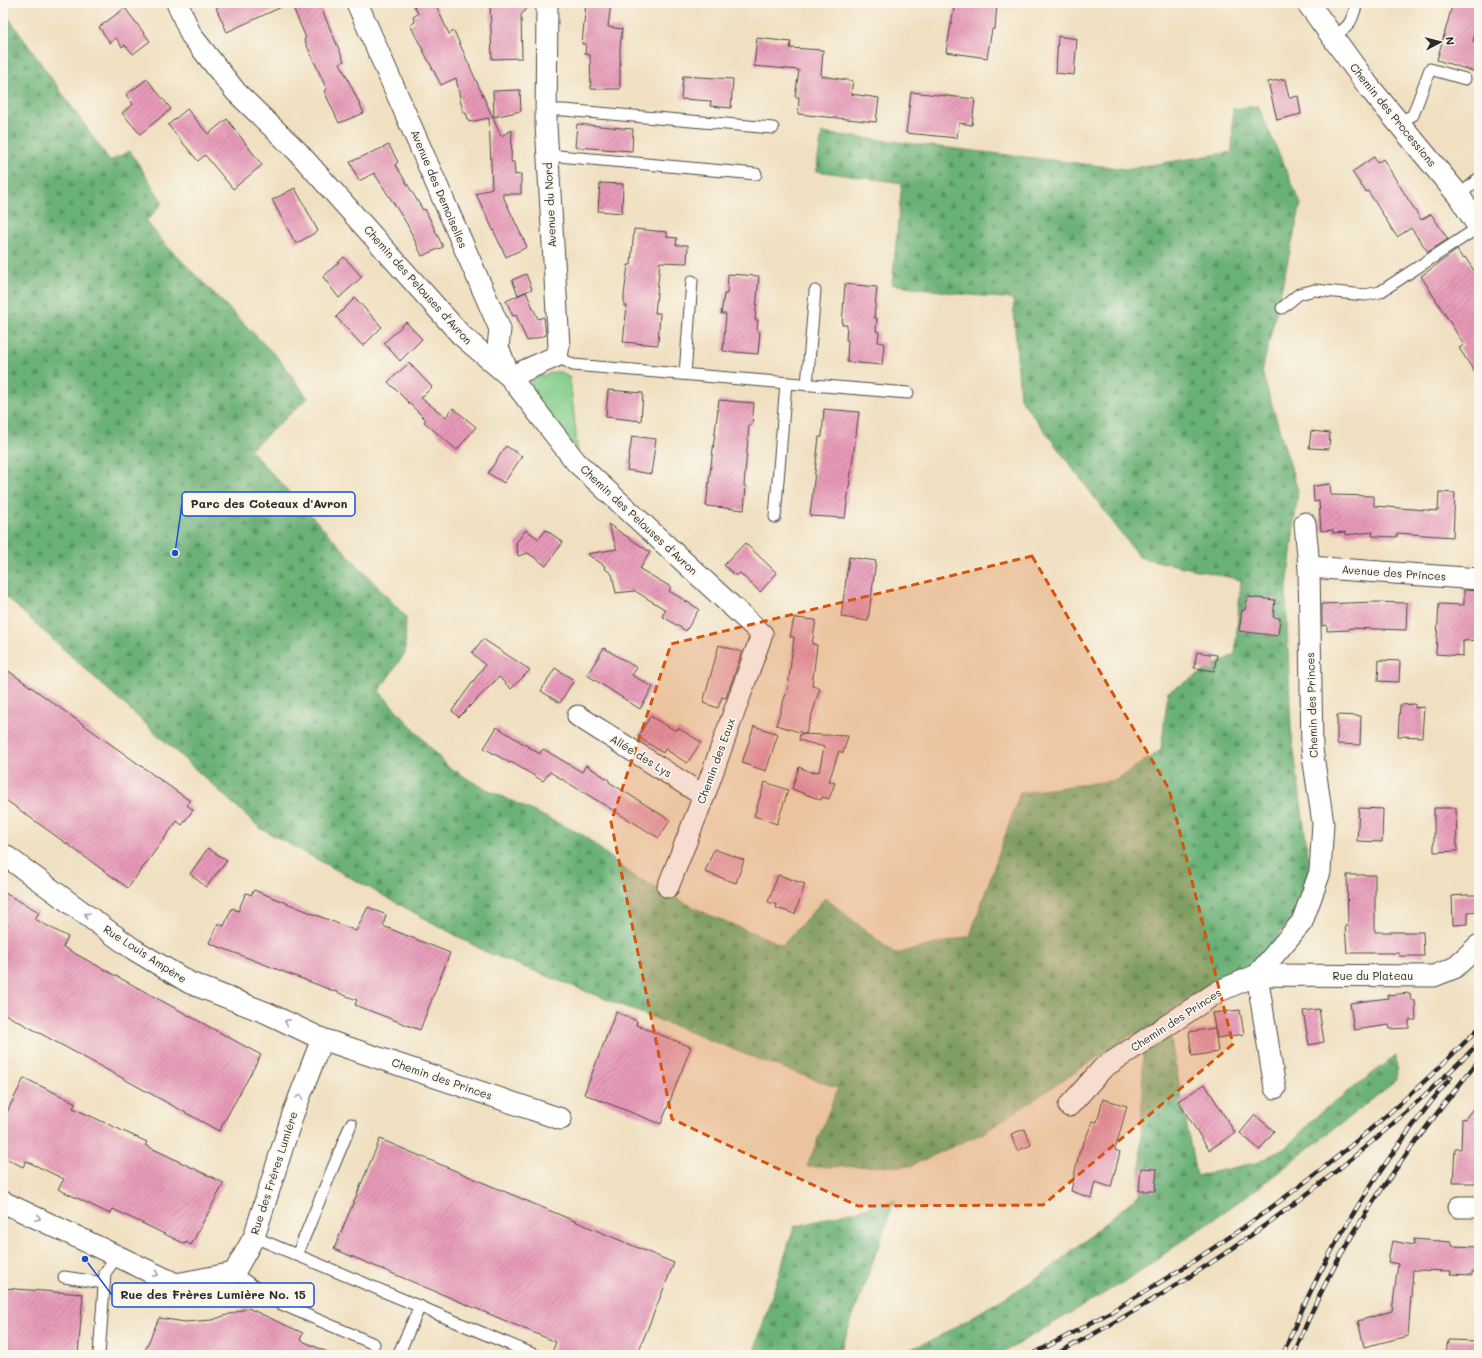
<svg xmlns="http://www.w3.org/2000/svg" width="1482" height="1358" font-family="Mali,sans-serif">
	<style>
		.green { fill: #84ce8b; stroke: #587c5b }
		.forest { fill: url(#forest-firs); stroke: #4b6e51 }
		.building { fill: url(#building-hatch) }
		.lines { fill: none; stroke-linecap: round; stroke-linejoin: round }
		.service-casing { stroke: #494642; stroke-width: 13 }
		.minor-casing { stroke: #494642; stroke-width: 23 }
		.tertiary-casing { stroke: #494642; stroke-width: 24 }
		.service { stroke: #fff; stroke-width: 11 }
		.minor { stroke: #fff; stroke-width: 21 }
		.tertiary { stroke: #fff; stroke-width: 22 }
		.rail-casing { stroke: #2b2b2b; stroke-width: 4.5 }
		.rail { stroke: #fbf7ec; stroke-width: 3; stroke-dasharray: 9; stroke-linecap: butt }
		.oneway { stroke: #a0a0a0 }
		.marked { fill: #d5540f; fill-opacity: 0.2; stroke: #d5540f; stroke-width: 3; stroke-dasharray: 8 5; stroke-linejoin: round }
		.labels { text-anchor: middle; stroke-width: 3.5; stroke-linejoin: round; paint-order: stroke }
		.street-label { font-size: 11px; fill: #2b2b2b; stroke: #fbf7ec }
		.leader { fill: none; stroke: #1d4ed8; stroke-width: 1.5 }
		.callout-dot { fill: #1d4ed8; stroke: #fbf7ec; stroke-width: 1.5 }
		.callout { fill: #fbf7ec; stroke: #1d4ed8; stroke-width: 1.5 }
		.callout-label { font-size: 12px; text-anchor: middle; font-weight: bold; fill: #2b2b2b }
	</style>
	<defs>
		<pattern id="forest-firs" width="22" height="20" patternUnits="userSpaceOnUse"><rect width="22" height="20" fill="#6bb177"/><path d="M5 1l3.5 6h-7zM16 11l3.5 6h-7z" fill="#589062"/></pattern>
		<pattern id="building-hatch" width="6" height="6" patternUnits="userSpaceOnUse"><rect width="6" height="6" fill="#e799b8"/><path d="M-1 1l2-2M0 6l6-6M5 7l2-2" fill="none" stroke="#bb7d96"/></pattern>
	</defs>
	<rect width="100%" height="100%" fill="#fbf7ec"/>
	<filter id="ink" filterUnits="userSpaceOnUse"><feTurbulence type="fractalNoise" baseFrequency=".025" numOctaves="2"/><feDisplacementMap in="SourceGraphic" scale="8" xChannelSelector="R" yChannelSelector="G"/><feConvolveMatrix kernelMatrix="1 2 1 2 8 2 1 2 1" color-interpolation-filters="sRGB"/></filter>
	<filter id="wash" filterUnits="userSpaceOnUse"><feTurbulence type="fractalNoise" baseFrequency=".012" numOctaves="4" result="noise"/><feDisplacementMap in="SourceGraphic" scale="16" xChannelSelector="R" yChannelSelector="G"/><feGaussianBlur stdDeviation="0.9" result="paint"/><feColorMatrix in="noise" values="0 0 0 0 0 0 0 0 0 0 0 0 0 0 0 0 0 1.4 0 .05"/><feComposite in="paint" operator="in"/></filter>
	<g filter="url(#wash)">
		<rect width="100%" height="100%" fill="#f0e0c1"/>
		<polygon class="green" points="555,372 561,372 570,378 578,453 528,385 534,378"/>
		<g class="forest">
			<polygon points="3,10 110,161 130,151 163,203 146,221 166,245 279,359 308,398 250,450 406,617 405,653 379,691 447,766 478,785 583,835 632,875 707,914 783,945 825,898 895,954 970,936 1020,793 1116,780 1161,750 1168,692 1235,654 1241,580 1139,557 1020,398 1013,299 961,294 892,284 902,183 816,171 822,133 1126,169 1232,152 1233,109 1258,106 1301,204 1262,372 1298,491 1286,596 1291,729 1310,870 1300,907 1260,961 1166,1013 1196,1176 1259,1162 1284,1149 1321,1112 1396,1056 1397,1080 1259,1187 1130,1278 1011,1348 996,1355 896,1355 935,1339 1041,1276 1140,1194 1143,1055 1136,1032 985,1132 910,1166 807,1167 838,1088 758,1059 486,952 260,828 3,594"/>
			<polygon points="895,1200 839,1355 753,1355 794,1227"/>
		</g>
		<g id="blocks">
			<g class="building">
				<polygon points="227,3 290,3 227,32 216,8"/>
				<polygon points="291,3 319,3 344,61 340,63 364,113 339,123 324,91 327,90 304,39 306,38"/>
				<polygon points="413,3 435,3 449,34 454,31 501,136 512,130 511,162 514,162 515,175 521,174 521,194 502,194 527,247 506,257 476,194 492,188 489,118 469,122 466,113 463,113 456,78 441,85 410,25 415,22 413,17 418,14"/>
				<polygon points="490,3 532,3 521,15 522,58 492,59"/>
				<polygon points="586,3 611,3 608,27 622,29 620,48 620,89 591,89 590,55 585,54 586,44 582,44"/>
				<polygon points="955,3 997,3 995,29 992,29 987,58 946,52"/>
				<polygon points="1453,3 1479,3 1479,20 1473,41 1479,43 1479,73 1437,60"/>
				<polygon points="125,8 150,41 133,54 125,45 122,47 116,38 110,43 99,27"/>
				<polygon points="1058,36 1077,39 1074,75 1056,73"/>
				<polygon points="757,38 791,42 790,48 823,50 821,76 853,81 851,94 879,98 876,122 798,114 799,97 795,97 799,70 754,66"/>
				<polygon points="683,76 733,79 731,108 710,106 711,101 681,99"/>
				<polygon points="147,79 171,109 140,134 122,113 133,104 126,95"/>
				<polygon points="1285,79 1289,98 1298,96 1301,114 1277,120 1268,82"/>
				<polygon points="520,90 521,111 494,117 493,91"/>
				<polygon points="911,92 975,99 972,125 959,123 957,138 906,133"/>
				<polygon points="187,109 208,134 227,119 262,165 233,189 205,155 198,161 168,125"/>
				<polygon points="577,124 633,129 632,151 575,147"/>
				<polygon points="389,145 398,162 395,164 423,210 425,209 443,247 422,256 407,224 374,173 359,181 350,162"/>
				<polygon points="1374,157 1377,163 1383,159 1421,220 1431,214 1448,239 1428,252 1411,228 1397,237 1368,191 1366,192 1352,172"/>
				<polygon points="600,183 623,184 622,213 598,211"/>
				<polygon points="295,188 318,231 296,244 272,200"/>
				<polygon points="634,229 667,232 667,237 677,238 676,245 688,245 687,263 660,262 655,313 660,313 658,345 623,342 627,306 624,306 624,295 628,265 631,265"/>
				<polygon points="1457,250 1463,259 1465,257 1479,278 1479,379 1459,348 1464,345 1421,276"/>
				<polygon points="344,257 362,277 339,298 323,277"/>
				<polygon points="526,274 532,289 518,295 512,280"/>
				<polygon points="728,274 759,276 755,320 758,320 757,331 760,332 758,354 723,351 726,314 721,314 724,294 727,294"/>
				<polygon points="845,284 877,287 874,318 877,318 876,331 879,332 878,342 884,343 882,365 847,362 848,340 846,340 847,325 842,325"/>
				<polygon points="526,292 538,319 544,317 546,335 527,341 516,315 513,316 506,301"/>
				<polygon points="355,298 382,327 363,346 336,317"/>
				<polygon points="406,322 422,339 400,361 384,343"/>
				<polygon points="409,363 432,387 421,398 446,417 453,408 476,427 457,450 424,422 426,420 388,382"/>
				<polygon points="608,390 643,393 641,421 606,417"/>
				<polygon points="719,400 754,403 752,425 749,425 744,486 746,486 744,510 706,506"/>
				<polygon points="824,409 859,412 845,518 810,516 819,437 822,437"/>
				<polygon points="1311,431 1330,433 1329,449 1309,448"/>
				<polygon points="632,436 656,439 651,474 627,470"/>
				<polygon points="506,446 522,456 504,483 488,473"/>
				<polygon points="1330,484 1331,495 1374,496 1374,506 1438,511 1439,492 1455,493 1453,537 1397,533 1397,537 1372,536 1373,532 1345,535 1345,532 1333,533 1333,530 1321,531 1319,501 1314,502 1313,486"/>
				<polygon points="608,524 650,552 640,569 671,587 669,591 699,609 686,631 662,616 666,610 635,591 616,593 612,574 604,568 605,566 587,554 617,549"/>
				<polygon points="526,530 539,539 546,530 563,542 546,566 528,553 518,556 516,543"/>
				<polygon points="745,543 777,573 760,592 740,573 736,576 724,565"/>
				<polygon points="849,557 876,561 868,621 841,617"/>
				<polygon points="1464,590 1479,591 1479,640 1463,641 1463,656 1436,654 1439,604 1464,605"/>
				<polygon points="1248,597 1275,600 1273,617 1280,618 1278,636 1239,631 1242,610 1245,610"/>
				<polygon points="1375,602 1407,603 1406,630 1349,628 1349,630 1327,631 1327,625 1322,626 1322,604"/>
				<polygon points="794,618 816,620 812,644 817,645 812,686 820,688 806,734 776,725 788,687 794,637 790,637"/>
				<polygon points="483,639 530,670 511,689 499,677 459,717 452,711 485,665 472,653"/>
				<polygon points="719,645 742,652 726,698 722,697 718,708 703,703"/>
				<polygon points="604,648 637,668 632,675 653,687 640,709 587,675"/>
				<polygon points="1197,652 1217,655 1214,671 1194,668"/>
				<polygon points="1379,660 1400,661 1399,682 1378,681"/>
				<polygon points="3,667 190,801 187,805 193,810 182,825 177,821 128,888 3,798"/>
				<polygon points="555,668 574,680 560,703 541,691"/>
				<polygon points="1415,704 1415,708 1424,707 1422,737 1398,736 1400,705"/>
				<polygon points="1337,715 1361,716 1360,745 1337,744"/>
				<polygon points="650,716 676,731 678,728 701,742 687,763 665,749 663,753 638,737"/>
				<polygon points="754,726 778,734 766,771 742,763"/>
				<polygon points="497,727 540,754 543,749 582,772 586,765 609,780 609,782 670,820 659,838 550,772 543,781 511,762 510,763 484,748"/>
				<polygon points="800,734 848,736 843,753 839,751 829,781 835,783 829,799 822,797 821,800 792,789 799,767 813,773 813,771 819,772 824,747 799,740"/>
				<polygon points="765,782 788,790 777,824 754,816"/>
				<polygon points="1359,808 1383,809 1382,842 1357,841"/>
				<polygon points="1434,808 1456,808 1457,851 1434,852"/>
				<polygon points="208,848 227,861 206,887 190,874"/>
				<polygon points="714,849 744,860 736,883 705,872"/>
				<polygon points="778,875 805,884 795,914 776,908 777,905 768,902"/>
				<polygon points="1347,875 1375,875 1375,932 1423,932 1424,956 1399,956 1398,953 1347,953 1345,926 1348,926"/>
				<polygon points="254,890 356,931 368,907 386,915 383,926 450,953 420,1030 355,1005 357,1000 209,943 218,923 224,926 232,908 238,911 246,893 251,895"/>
				<polygon points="3,892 39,912 35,919 68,937 63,947 261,1055 219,1131 3,1013"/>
				<polygon points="1464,895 1479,895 1479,911 1468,912 1468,924 1453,925 1452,896"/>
				<polygon points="1410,993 1411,1000 1415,1000 1416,1020 1409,1020 1409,1028 1390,1029 1389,1025 1354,1030 1350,1003 1388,998 1387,995"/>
				<polygon points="1319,1009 1324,1042 1309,1045 1303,1011"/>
				<polygon points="1240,1010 1244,1034 1217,1038 1212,1013"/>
				<polygon points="616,1012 637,1021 636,1025 691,1047 661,1124 584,1094"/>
				<polygon points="1215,1028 1218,1052 1192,1056 1189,1032"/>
				<polygon points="24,1078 76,1103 73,1108 147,1142 145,1145 224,1183 191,1245 186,1242 185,1244 113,1209 110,1214 58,1189 64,1179 26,1161 23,1167 3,1157 3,1120"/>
				<polygon points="1205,1084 1235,1133 1209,1150 1178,1101"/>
				<polygon points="1103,1099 1127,1106 1115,1150 1120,1152 1111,1187 1095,1182 1091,1198 1071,1191 1079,1153 1093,1121 1097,1122"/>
				<polygon points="1479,1101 1479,1183 1453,1183 1455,1149 1461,1149 1462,1118 1465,1119"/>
				<polygon points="1255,1115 1274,1131 1260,1150 1240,1133"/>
				<polygon points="1025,1129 1031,1145 1017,1151 1011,1134"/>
				<polygon points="380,1139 674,1263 637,1355 551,1355 556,1342 334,1249"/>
				<polygon points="1141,1168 1157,1169 1155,1191 1139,1191"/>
				<polygon points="1414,1239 1451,1242 1451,1246 1479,1247 1479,1272 1472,1272 1472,1275 1450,1274 1451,1271 1413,1270 1408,1336 1364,1347 1358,1321 1392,1311 1398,1264 1388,1262 1392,1241 1414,1245"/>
				<polygon points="3,1288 83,1294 78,1355 3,1355"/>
				<polygon points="248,1308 303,1333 300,1340 334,1355 143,1355 159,1318 185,1322 212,1320"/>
				<polygon points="1448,1340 1479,1341 1479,1355 1446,1355"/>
			</g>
		</g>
	</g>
	<g filter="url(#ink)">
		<use href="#blocks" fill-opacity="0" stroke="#494642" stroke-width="1"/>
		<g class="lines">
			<g class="service-casing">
				<g id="service">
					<path d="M1332,36C1351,27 1351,22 1357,3"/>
					<polyline points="546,110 564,110 773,128"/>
					<polyline points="1398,123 1413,115 1430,69 1465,79"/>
					<polyline points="547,155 756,174"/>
					<polyline points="1459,196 1479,178"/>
					<polyline points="1282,308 1299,294 1315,290 1365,295 1380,292 1479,227"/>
					<polyline points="557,356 573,365 908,393"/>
					<polyline points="685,374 692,281"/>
					<polyline points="807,385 815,291"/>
					<polyline points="775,517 786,383"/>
					<polyline points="254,1237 535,1355"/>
					<polyline points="297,1255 351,1124"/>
					<polyline points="234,1273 279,1303 374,1344"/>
					<polyline points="64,1277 104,1283"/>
					<polyline points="99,1355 105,1273 117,1256"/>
					<polyline points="398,1355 420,1306"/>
				</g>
			</g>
			<g class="minor-casing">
				<g id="minor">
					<polyline points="177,3 191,35 236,92 297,151 461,335 510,377 576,462 762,634 704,796 668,887"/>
					<polyline points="357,3 500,329 498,347 509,375"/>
					<polyline points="510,377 557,356 559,346 546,125 547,3"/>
					<polyline points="1309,567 1479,579"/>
					<polyline points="578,716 704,796"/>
					<polyline points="3,854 133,949 190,983 267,1013 322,1039 561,1119"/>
					<polyline points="1275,1088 1257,975 1434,976 1454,968 1479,945"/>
					<polyline points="1069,1106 1103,1068 1219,991 1257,975 1302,922 1320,872 1323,823 1312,749 1309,567 1305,523"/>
					<polyline points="3,1202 176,1284 234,1273 254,1237 293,1114 322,1039"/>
					<polyline points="1459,1207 1479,1207"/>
				</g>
			</g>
			<g class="tertiary-casing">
				<polyline id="tertiary" points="1308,3 1369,87 1459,196 1479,227"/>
			</g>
			<use href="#service" class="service"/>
			<use href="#minor" class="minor"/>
			<use href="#tertiary" class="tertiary"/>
			<g class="rail-casing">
				<g id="rail">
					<path d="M1031,1355C1196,1271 1350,1160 1479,1028"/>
					<path d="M1054,1355C1210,1275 1355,1167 1479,1043"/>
					<path d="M1283,1355C1322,1253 1382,1161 1451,1077"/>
					<path d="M1294,1355C1335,1244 1406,1151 1479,1060"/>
				</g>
			</g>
			<use href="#rail" class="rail"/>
		</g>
		<defs><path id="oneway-chevron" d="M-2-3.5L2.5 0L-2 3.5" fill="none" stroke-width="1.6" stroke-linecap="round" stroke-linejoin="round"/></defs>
		<g class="oneway">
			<use href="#oneway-chevron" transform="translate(87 915) rotate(-144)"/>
			<use href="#oneway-chevron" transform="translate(287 1022) rotate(-154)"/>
			<use href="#oneway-chevron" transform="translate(300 1097) rotate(-69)"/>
			<use href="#oneway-chevron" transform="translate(38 1218) rotate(25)"/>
			<use href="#oneway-chevron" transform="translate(156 1274) rotate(25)"/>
		</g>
	</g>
	<path class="marked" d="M1032,556L1169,789L1233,1044L1043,1205L858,1206L672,1119L611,822L671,644Z"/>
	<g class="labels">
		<g class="street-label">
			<text transform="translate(1393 115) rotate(51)" y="4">Chemin des Processions</text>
			<text transform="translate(439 189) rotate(67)" y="4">Avenue des Demoiselles</text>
			<text transform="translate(550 205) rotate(-93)" y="4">Avenue du Nord</text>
			<text transform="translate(418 285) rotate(48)" y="4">Chemin des Pelouses d'Avron</text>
			<text transform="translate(639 520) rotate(43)" y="4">Chemin des Pelouses d'Avron</text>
			<text transform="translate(1394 573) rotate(4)" y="4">Avenue des Princes</text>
			<text transform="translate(1312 705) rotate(-92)" y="4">Chemin des Princes</text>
			<text transform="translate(641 756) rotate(32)" y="4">Allée des Lys</text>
			<text transform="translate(716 761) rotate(-70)" y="4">Chemin des Eaux</text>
			<text transform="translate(145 954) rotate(33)" y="4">Rue Louis Ampère</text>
			<text x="1373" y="980">Rue du Plateau</text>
			<text transform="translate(1176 1020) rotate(-33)" y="4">Chemin des Princes</text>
			<text transform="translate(442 1079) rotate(19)" y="4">Chemin des Princes</text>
			<text transform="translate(274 1173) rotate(-72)" y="4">Rue des Frères Lumière</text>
		</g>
	</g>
	<path class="leader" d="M175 553L182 504M85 1259L112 1295"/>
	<g class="callout-dot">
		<circle cx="175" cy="553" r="4"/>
		<circle cx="85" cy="1259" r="4"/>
	</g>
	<g class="callout">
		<rect x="182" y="492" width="173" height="24" rx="4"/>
		<rect x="112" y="1283" width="202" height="24" rx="4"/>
	</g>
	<g class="callout-label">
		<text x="269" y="508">Parc des Coteaux d'Avron</text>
		<text x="213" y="1299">Rue des Frères Lumière No. 15</text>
	</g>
	<rect width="1482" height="1358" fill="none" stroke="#fbf7ec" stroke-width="16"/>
	<g transform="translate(1440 42) rotate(83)" stroke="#fbf7ec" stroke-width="3" paint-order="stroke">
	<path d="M0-3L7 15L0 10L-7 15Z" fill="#2b2b2b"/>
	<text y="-6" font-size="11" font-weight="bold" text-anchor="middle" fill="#2b2b2b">N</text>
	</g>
</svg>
